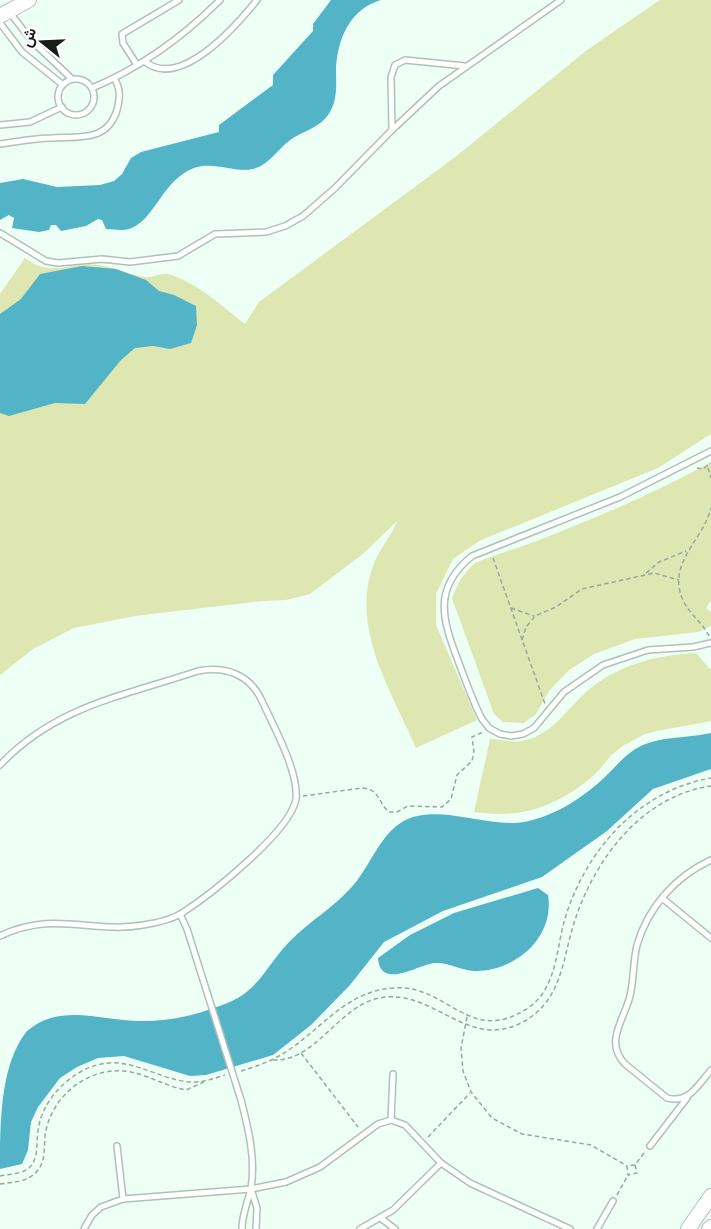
<svg xmlns="http://www.w3.org/2000/svg" width="711" height="1229" font-family="Jost,Vazirmatn,sans-serif">
	<style>
		.green { fill: #dee6b1 }
		.water { fill: #53b4c8 }
		.lines { fill: none; stroke-linecap: round; stroke-linejoin: round }
		.lane-casing { stroke: #aec2b8; stroke-width: 8 }
		.secondary-casing { stroke: #aec2b8; stroke-width: 16 }
		.path { stroke: #99a7a0; stroke-width: 1.5; stroke-dasharray: 4.5 3; stroke-linecap: butt }
		.lane { stroke: #fff; stroke-width: 5 }
		.secondary { stroke: #fff; stroke-width: 14 }
		.lane-bridge-casing { stroke: #aec2b8; stroke-width: 8; stroke-linecap: butt }
		.lane-bridge { stroke: #fff; stroke-width: 5 }
	</style>
	<rect width="100%" height="100%" fill="#eefff6"/>
	<g class="green">
		<path d="M660,0H711V434L658,468L479,541L453,559L436,594V625L477,720L416,748C391,690 348,626 375,561C381,547 392,535 397,521L364,553L310,594L286,600L263,601L135,616L74,628L33,649L0,675V294L25,258C52,279 71,260 100,265C115,268 130,275 145,277C152,278 160,273 168,274C195,281 223,307 245,324L259,302L454,158L587,50Z"/>
		<path d="M711,462V601L706,608L711,612V626L698,632L635,639L594,654L569,670L549,691L536,714L524,723L503,722L494,714L452,598C457,586 463,573 474,564C479,560 524,546 534,542C595,518 654,494 711,462Z"/>
		<path d="M696,653L711,670V721C696,725 653,730 643,735C634,740 623,745 615,752C607,759 601,769 593,776C556,807 522,819 474,812L490,739C502,739 513,744 526,740C552,734 567,709 586,692C617,665 656,655 696,653Z"/>
	</g>
	<g class="water">
		<path d="M331,0H381C350,9 338,38 336,68C336,83 338,98 330,112C320,129 303,130 289,141C277,150 269,165 253,169C234,173 214,161 194,168C162,180 154,222 129,229C122,231 113,229 106,229L102,220L98,219L86,226L61,231L56,225H51L49,230L39,232L12,228L14,218L9,215L0,220V183L23,179L57,187L100,185L114,181L122,174L131,158L141,152L219,132V125L273,85V75L313,31V24Z"/>
		<polygon points="82,266 116,269 146,280 159,291 174,295 196,306 197,325 191,343 170,349 153,346 135,348 121,360 85,404 55,403 9,416 0,413 0,314 21,299 40,274"/>
		<path d="M711,733V769L653,789L607,831L542,877L443,911L384,942L350,985L311,1025L273,1055L206,1075L190,1076L124,1056L98,1058L77,1067L60,1078L38,1107L31,1122L28,1150L22,1164L0,1169C0,1124 0,1064 27,1031C60,1003 100,1020 137,1021C168,1022 197,1015 225,1004C258,992 267,965 289,942C309,921 337,906 356,882C371,863 380,836 402,822C435,802 486,828 524,822C556,816 586,796 609,773C619,763 628,752 641,746C662,736 689,738 711,733Z"/>
		<path d="M538,888L548,895C555,937 516,971 476,971C462,971 448,962 435,963C419,964 380,991 378,958L410,935L454,913Z"/>
	</g>
	<g class="lines">
		<g class="lane-casing">
			<g id="lane">
				<polyline points="10,13 32,41 72,79"/>
				<polyline points="0,23 22,52 63,85"/>
				<path d="M144,61C180,91 236,26 257,0"/>
				<polyline points="137,65 123,43 122,34 179,0"/>
				<circle cx="76" cy="97" r="18"/>
				<path d="M92,88C140,68 183,37 220,0"/>
				<polyline points="0,125 30,122 62,107"/>
				<polyline points="392,130 391,77 395,65 405,60 465,66"/>
				<path d="M0,144C17,142 34,138 51,138C77,136 107,143 117,110C120,98 121,89 114,78"/>
				<polyline points="0,233 46,261 58,263 102,259 130,262 178,256 215,234 266,232 285,226 303,216 334,189 392,130 439,86 561,0"/>
				<path d="M711,451L620,497L472,556C430,590 444,623 460,666C467,684 473,702 482,719L489,728L500,734L511,736L523,734L534,728L564,692L603,665L648,650L693,647L711,643"/>
				<path d="M0,765C56,706 123,696 198,671C225,666 250,674 262,701C273,725 299,772 296,799C291,831 210,895 182,913C171,920 156,923 143,925C91,934 55,910 0,936"/>
				<path d="M711,860C676,876 648,907 637,945C633,961 634,979 630,996C624,1020 604,1042 625,1064L667,1098C689,1104 699,1084 711,1070"/>
				<polyline points="662,898 711,938"/>
				<polyline points="180,914 187,929"/>
				<path d="M241,1100C248,1127 256,1159 251,1188C248,1202 242,1214 242,1229"/>
				<polyline points="391,1120 393,1074"/>
				<polyline points="117,1146 123,1199"/>
				<polyline points="650,1146 687,1098"/>
				<polyline points="251,1189 257,1208 256,1229"/>
				<polyline points="382,1219 395,1229"/>
				<polyline points="84,1229 92,1215 101,1207 123,1199 251,1189 286,1182 320,1167 378,1124 391,1120 405,1125 441,1163 470,1183 570,1229"/>
				<polyline points="360,1229 393,1210 441,1163"/>
				<polyline points="597,1229 613,1201"/>
			</g>
		</g>
		<g class="secondary-casing">
			<g id="secondary">
				<polyline points="0,16 29,0"/>
				<polyline points="688,1229 711,1196"/>
				<polyline points="709,1229 711,1227"/>
			</g>
		</g>
		<g class="path">
			<polyline points="697,468 703,469 711,463"/>
			<polyline points="708,468 711,478"/>
			<polyline points="493,558 545,704"/>
			<polyline points="646,573 659,562 686,551"/>
			<polyline points="511,608 534,616"/>
			<path d="M709,636C702,622 688,613 682,598C668,562 703,540 711,508"/>
			<polyline points="522,640 526,627 535,616 556,607 582,589 654,573 679,580"/>
			<path d="M303,796L362,788C380,789 378,803 389,812H397L408,806L442,807L451,799L457,775L472,761L474,751L472,737L483,732"/>
			<polyline points="467,1017 461,1048 463,1071 471,1092 492,1118 522,1134 591,1145 627,1166"/>
			<polyline points="301,1053 358,1127"/>
			<path d="M273,1060C314,1062 337,1010 375,999C432,984 464,1051 521,1023C562,1002 562,961 574,923C594,860 641,796 711,786"/>
			<path d="M241,1071C258,1066 275,1060 290,1049C325,1025 348,991 393,988C447,983 469,1047 528,1008C556,989 556,952 564,922C584,852 637,791 711,778"/>
			<polyline points="428,1137 470,1093"/>
			<polyline points="635,1165 637,1173 628,1175 627,1166 635,1165 644,1153"/>
			<path d="M0,1176C10,1174 23,1174 30,1167C39,1157 36,1143 38,1131C41,1105 60,1083 82,1071C123,1049 151,1078 189,1082C201,1083 213,1079 225,1075"/>
			<path d="M0,1184C14,1182 29,1182 38,1170C47,1159 43,1143 46,1130C54,1095 87,1068 124,1071C145,1073 164,1086 186,1090L204,1082"/>
			<polyline points="617,1195 628,1175"/>
		</g>
		<use href="#lane" class="lane"/>
		<use href="#secondary" class="secondary"/>
		<g class="lane-bridge-casing">
			<polyline id="lane-bridge" points="187,929 241,1100"/>
		</g>
		<use href="#lane-bridge" class="lane-bridge"/>
	</g>
	<g transform="translate(42 42) rotate(288)" stroke="#ffffff" stroke-width="4.5" paint-order="stroke">
	<path d="M0-4.5L10 22L0 15L-10 22Z" fill="#151d19"/>
	<text y="-9" font-size="16" font-weight="bold" text-anchor="middle" fill="#151d19">ش</text>
	</g>
</svg>
